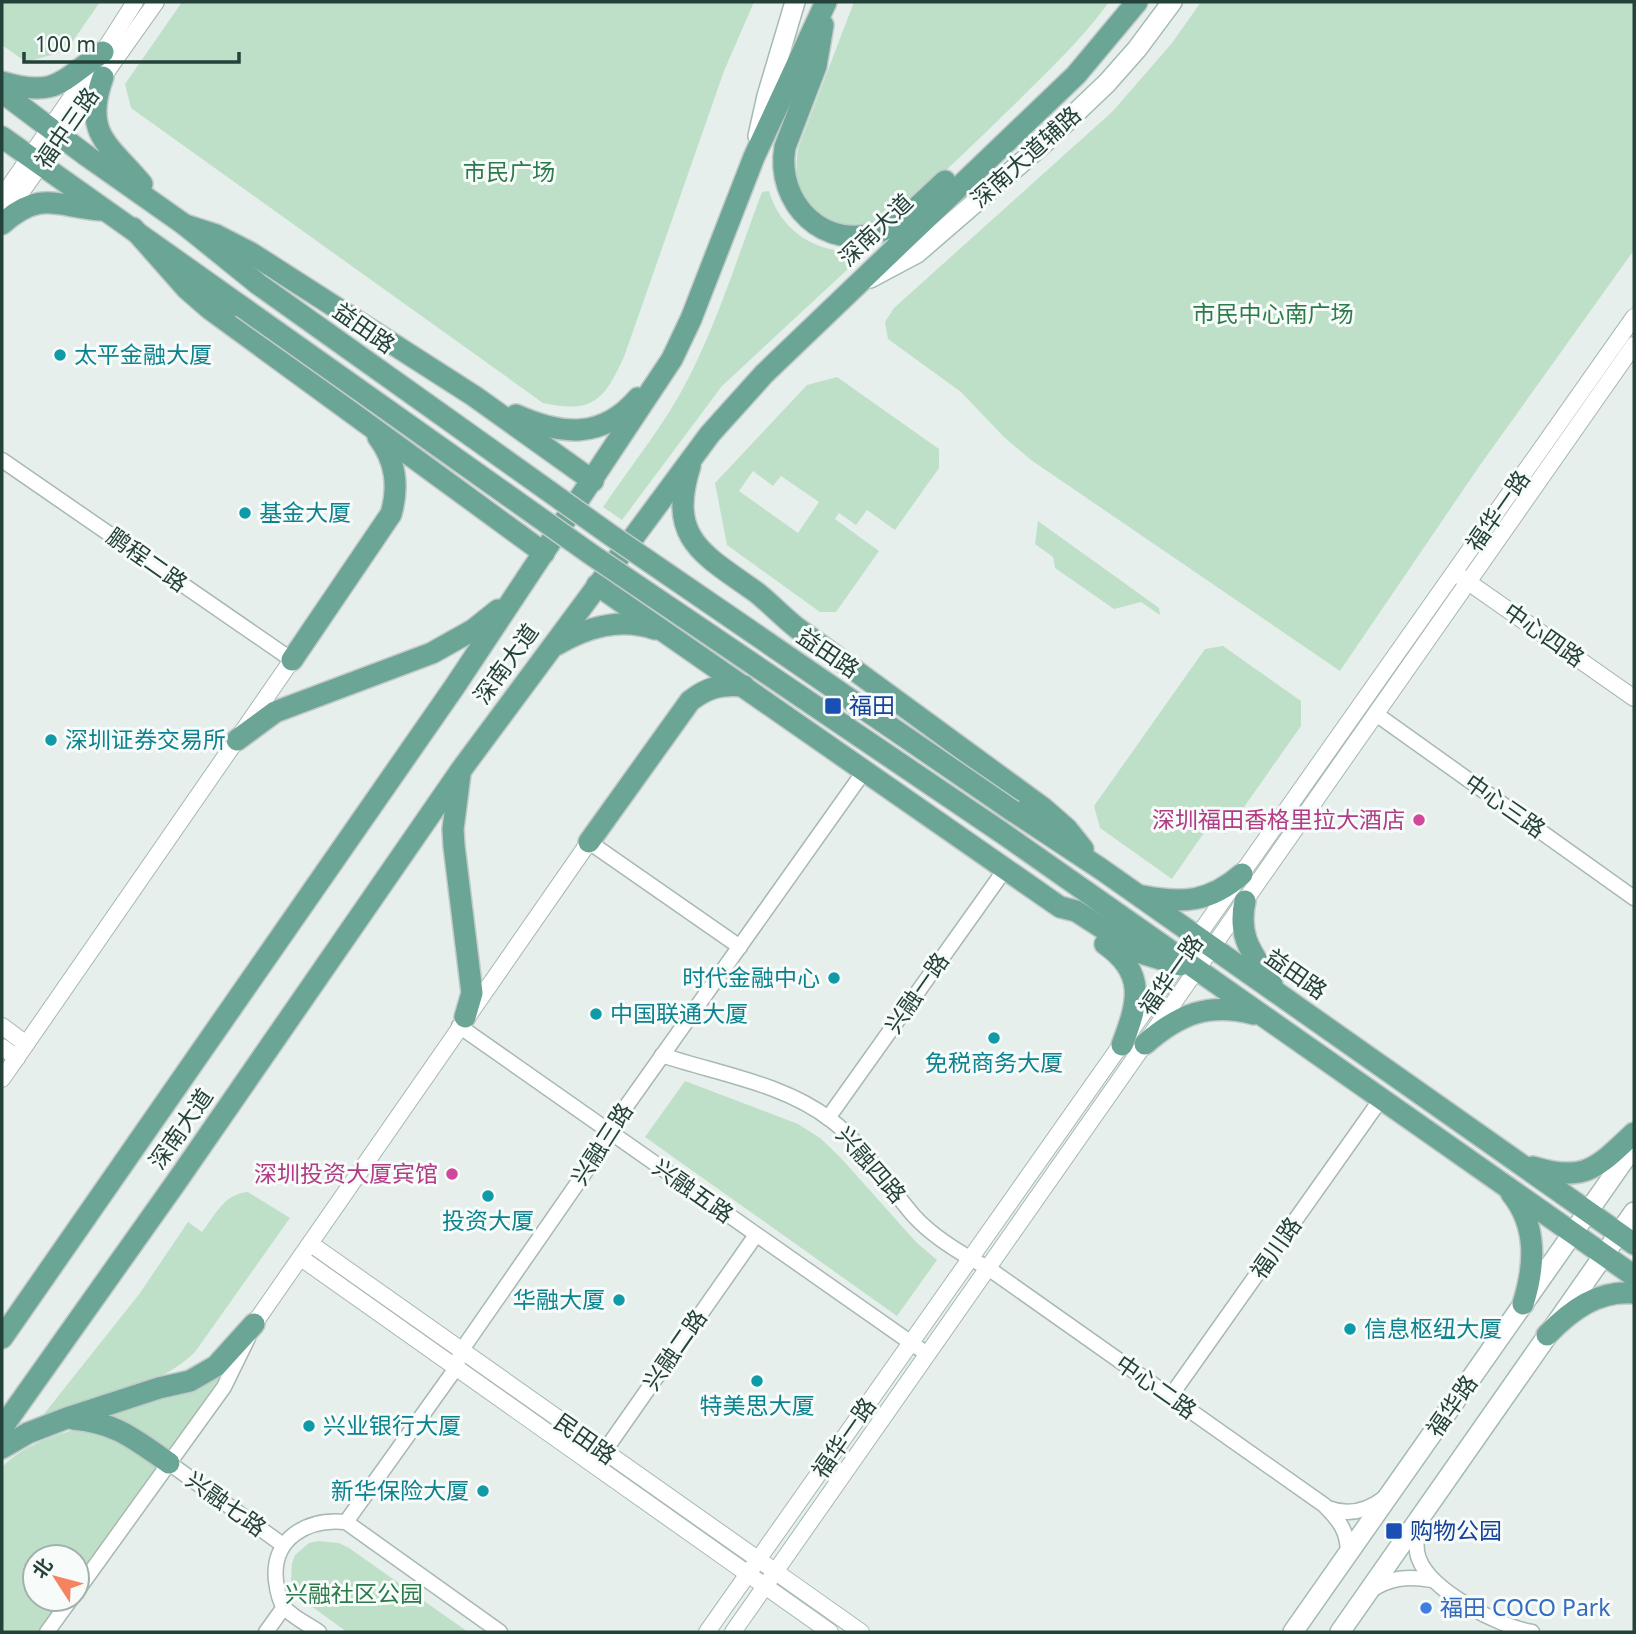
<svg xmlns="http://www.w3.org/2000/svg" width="1636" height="1634" font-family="'Noto Sans','Noto Sans SC',sans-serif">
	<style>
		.green { fill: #bfe0c8; fill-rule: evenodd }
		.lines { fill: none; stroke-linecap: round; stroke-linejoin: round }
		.minor-casing { stroke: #a8b8b2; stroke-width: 17 }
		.tertiary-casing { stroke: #a8b8b2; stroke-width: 18 }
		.secondary-casing { stroke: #a4bbb3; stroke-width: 22 }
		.primary-casing { stroke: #c2cac8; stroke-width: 24 }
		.minor { stroke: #fff; stroke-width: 14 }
		.tertiary { stroke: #fff; stroke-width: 16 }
		.secondary { stroke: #fff; stroke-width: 19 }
		.primary { stroke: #6aa596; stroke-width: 21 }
		.primary-bridge-casing { stroke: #c2cac8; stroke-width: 24; stroke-linecap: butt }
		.primary-bridge { stroke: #6aa596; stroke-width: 21 }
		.culture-dot { fill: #0f9aa8; stroke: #f7fbf9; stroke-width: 2.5 }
		.transit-dot { fill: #1a4fb4; stroke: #f7fbf9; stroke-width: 2.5 }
		.hotel-dot { fill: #d1479c; stroke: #f7fbf9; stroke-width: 2.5 }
		.shop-dot { fill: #3f7fe0; stroke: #f7fbf9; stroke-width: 2.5 }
		.labels { text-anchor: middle; stroke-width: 6; stroke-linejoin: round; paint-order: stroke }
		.street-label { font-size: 23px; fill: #24423a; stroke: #f7fbf9 }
		.park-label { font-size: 23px; fill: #2d7a4b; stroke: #f7fbf9 }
		.culture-label { font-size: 23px; fill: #0d838f; stroke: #f7fbf9; text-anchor: start }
		.transit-label { font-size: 23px; fill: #164399; stroke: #f7fbf9; text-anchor: start }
		.hotel-label { font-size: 23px; fill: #b23c85; stroke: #f7fbf9; text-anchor: end }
		.shop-label { font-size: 23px; fill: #366cbe; stroke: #f7fbf9; text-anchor: start }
	</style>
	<rect width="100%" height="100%" fill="#e6efeb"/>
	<g class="green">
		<polygon points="2,2 100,2 66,51 26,62 2,45"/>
		<path d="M182,2H754L724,71L624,357C604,400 593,414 543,403L131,108L125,84Z"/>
		<path d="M854,2H1109C1083,38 1050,69 1019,100C988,130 958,160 926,188C912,201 897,217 880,224C863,231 838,226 823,217C796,201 794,178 798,148Z"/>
		<polygon points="1201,2 1634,2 1634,250 1478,468 1340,671 1031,460 1004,437 961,392 888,339 885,322 894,308 1113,111 1172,43"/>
		<path d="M769,191C781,232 818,255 860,251L862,256L722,386L622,520L603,507C632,464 666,423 689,377C719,318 739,253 762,192Z"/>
		<path d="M837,377L939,449V468L895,530L867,510L856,525L839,513L835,519L879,551L836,612H820L727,545L715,483L807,385ZM753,471L773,486L781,476L819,502L798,533L739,491Z"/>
		<polygon points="1038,521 1159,608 1160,615 1141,602 1114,609 1055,568 1053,557 1035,544"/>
		<polygon points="1223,646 1301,701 1301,726 1225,834 1210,824 1172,879 1100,828 1094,806 1205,649"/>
		<polygon points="685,1081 798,1124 820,1138 840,1157 916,1242 937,1260 897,1316 645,1137"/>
		<path d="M248,1192L290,1218L195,1352C159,1388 88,1403 40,1419L140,1293L188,1222L202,1232C216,1214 224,1194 248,1192Z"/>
		<polygon points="223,1373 168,1453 101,1411"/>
		<path d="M82,1428L123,1444L159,1467L77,1584V1557H35V1599H66L43,1632H2V1467C23,1446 53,1435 82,1428Z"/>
		<polygon points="318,1541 339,1543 349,1548 468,1632 347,1632 300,1598 291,1580 292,1563 295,1555 309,1543"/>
	</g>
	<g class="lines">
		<g class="minor-casing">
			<g id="minor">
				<polyline points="2,460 292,660"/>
				<polyline points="1376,714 1634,898"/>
				<polyline points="589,842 740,947"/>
				<polyline points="459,1026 927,1354"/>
				<path d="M662,1055C718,1074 783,1083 831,1120C865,1146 886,1184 914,1216C934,1238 963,1255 988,1268L1324,1505C1339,1520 1348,1531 1348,1554"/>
				<polyline points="828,1118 1006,868"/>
				<polyline points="1170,1397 1381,1099"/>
				<polyline points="599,1459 756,1235"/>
				<polyline points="169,1463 283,1545"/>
				<path d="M1328,1508C1348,1516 1367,1511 1384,1498"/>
				<path d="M1419,1521C1418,1534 1414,1547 1419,1559C1431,1591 1500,1627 1532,1632"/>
				<polyline points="346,1522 456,1368 461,1351 597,1155 620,1115 865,770"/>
				<polyline points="77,1591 224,1387 248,1338"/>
				<path d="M1370,1591C1390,1577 1409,1576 1432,1580"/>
				<polyline points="47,1632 71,1599"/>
				<polyline points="266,1632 284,1607"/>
				<path d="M319,1632C309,1625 292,1617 284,1607C279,1601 277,1589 276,1581C271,1538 308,1518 346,1522L500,1632"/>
			</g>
		</g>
		<g class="tertiary-casing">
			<g id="tertiary">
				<polyline points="2,197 103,52 135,2"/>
				<polyline points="3,218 156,2"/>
				<polyline points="1461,577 1634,698"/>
				<polyline points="2,1026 26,1044"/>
				<polyline points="2,1047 17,1058"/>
				<polyline points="2,1079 292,660"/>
				<polyline points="311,1244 861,1632"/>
				<polyline points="301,1258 830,1632"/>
				<polyline points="254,1324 589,842"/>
				<polyline points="707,1632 1634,317"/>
				<polyline points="733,1632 1634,345"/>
			</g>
		</g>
		<g class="secondary-casing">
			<g id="secondary">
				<polyline points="758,136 767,96 795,2"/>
				<polyline points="870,278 917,253 1043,144 1107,83 1137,49 1172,2"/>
				<polyline points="1293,1632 1634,1146"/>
				<polyline points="1340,1632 1634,1212"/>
			</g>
		</g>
		<g class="primary-casing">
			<g id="primary">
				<path d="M823,25L816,66L785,147C775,203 825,253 881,231C905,222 926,198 945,181"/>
				<path d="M103,77C82,135 110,145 142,184"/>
				<path d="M2,82C56,98 61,81 103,52"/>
				<polyline points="2,92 87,156 185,225 258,284"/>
				<polyline points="2,137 242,307"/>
				<path d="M2,224C41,189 58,207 101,210"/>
				<polyline points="185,225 216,235 251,253 474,396 593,481"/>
				<polyline points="133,228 187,289 210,309 544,553"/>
				<path d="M516,415C561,435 602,440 638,398"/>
				<path d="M690,466C667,539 703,554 756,592C770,603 783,617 797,628L1043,808L1067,829L1083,849"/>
				<polyline points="597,585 1060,907 1076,911 1141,953 1180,965"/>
				<path d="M556,645C587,627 620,617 655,629"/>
				<path d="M292,660L391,514C399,486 396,461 378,437"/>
				<polyline points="237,740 275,712 432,653 473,630 498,610"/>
				<polyline points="460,774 453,829 454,846 472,993 465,1017"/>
				<polyline points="1013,811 1101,869 1634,1244"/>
				<polyline points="1001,832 1634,1276"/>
				<path d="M589,842L690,701C708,687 721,684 744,686"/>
				<path d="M1143,896C1183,904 1210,902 1242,874"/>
				<path d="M1245,901C1237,938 1253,954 1272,984"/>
				<path d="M1105,944C1147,973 1138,1003 1122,1045"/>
				<path d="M1145,1044C1179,1014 1209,1002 1254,1014"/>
				<path d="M1533,1167C1585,1183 1598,1167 1634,1133"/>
				<path d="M1511,1193C1538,1226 1535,1266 1523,1304"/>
				<path d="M1547,1335C1571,1310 1598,1290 1634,1293"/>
				<polyline points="2,1338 455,686 672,359 691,319 754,157 826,2"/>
				<path d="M73,1419C117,1423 134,1439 169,1463"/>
				<polyline points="2,1428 177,1181 461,770 710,434 764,374 1076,75 1137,2"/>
				<polyline points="2,1448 28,1433 67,1418 159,1388 190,1381 216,1366 254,1324"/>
			</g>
		</g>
		<use href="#minor" class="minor"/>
		<use href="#tertiary" class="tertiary"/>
		<use href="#secondary" class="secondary"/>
		<use href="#primary" class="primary"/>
		<g class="primary-bridge-casing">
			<g id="primary-bridge">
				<polyline points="258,284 609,534 1013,811"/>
				<polyline points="242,307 592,555 1001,832"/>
			</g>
		</g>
		<use href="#primary-bridge" class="primary-bridge"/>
	</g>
	<g class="culture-dot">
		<circle cx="60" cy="355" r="7"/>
		<circle cx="245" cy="513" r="7"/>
		<circle cx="51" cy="740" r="7"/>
		<circle cx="834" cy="978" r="7"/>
		<circle cx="596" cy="1014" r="7"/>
		<circle cx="994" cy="1038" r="7"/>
		<circle cx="488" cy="1196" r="7"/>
		<circle cx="619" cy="1300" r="7"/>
		<circle cx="1350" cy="1329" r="7"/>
		<circle cx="757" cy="1381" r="7"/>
		<circle cx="309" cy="1426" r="7"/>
		<circle cx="483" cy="1491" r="7"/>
	</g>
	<g class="transit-dot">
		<rect x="824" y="697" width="18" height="18" rx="3.5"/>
		<rect x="1385" y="1522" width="18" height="18" rx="3.5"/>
	</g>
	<g class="hotel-dot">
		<circle cx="1419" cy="820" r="7"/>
		<circle cx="452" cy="1174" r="7"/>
	</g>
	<circle class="shop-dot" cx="1426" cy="1608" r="7"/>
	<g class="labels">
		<g class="street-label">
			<text transform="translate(67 128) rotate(-55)" y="8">福中三路</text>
			<text transform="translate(1026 157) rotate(-42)" y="8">深南大道辅路</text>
			<text transform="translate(876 230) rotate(-44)" y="8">深南大道</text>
			<text transform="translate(364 328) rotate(35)" y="8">益田路</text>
			<text transform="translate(1498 511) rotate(-55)" y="8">福华一路</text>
			<text transform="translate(147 560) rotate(35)" y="8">鹏程二路</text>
			<text transform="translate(1544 635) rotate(35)" y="8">中心四路</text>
			<text transform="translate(828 653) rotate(34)" y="8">益田路</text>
			<text transform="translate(506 664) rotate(-54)" y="8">深南大道</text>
			<text transform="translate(1505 806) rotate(35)" y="8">中心三路</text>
			<text transform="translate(1296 974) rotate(35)" y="8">益田路</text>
			<text transform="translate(1171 975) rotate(-55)" y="8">福华一路</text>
			<text transform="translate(917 993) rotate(-55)" y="8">兴融一路</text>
			<text transform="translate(181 1129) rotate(-55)" y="8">深南大道</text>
			<text transform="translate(602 1144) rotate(-57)" y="8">兴融三路</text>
			<text transform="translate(871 1165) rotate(49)" y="8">兴融四路</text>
			<text transform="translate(693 1191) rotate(35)" y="8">兴融五路</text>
			<text transform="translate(1276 1248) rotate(-55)" y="8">福川路</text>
			<text transform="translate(675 1350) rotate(-55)" y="8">兴融二路</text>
			<text transform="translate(1156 1387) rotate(35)" y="8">中心二路</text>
			<text transform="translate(1452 1406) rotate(-55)" y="8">福华路</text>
			<text transform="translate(844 1438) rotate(-55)" y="8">福华一路</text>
			<text transform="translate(585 1439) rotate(35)" y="8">民田路</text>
			<text transform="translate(226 1504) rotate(36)" y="8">兴融七路</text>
		</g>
		<g class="park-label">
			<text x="509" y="180">市民广场</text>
			<text x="1273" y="322">市民中心南广场</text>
			<text x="354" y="1602">兴融社区公园</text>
		</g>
		<g class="culture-label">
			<text x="74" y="363">太平金融大厦</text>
			<text x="259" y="521">基金大厦</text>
			<text x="65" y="748">深圳证券交易所</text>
			<text x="820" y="986" text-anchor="end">时代金融中心</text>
			<text x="610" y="1022">中国联通大厦</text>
			<text x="994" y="1071" text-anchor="middle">免税商务大厦</text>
			<text x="488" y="1229" text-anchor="middle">投资大厦</text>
			<text x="605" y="1308" text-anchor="end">华融大厦</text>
			<text x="1364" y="1337">信息枢纽大厦</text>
			<text x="757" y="1414" text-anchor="middle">特美思大厦</text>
			<text x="323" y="1434">兴业银行大厦</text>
			<text x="469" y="1499" text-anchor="end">新华保险大厦</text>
		</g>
		<g class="transit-label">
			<text x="849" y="714">福田</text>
			<text x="1410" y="1539">购物公园</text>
		</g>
		<g class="hotel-label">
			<text x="1405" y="828">深圳福田香格里拉大酒店</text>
			<text x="438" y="1182">深圳投资大厦宾馆</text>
		</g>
		<g class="shop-label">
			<text x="1440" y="1616">福田 COCO Park</text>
		</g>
	</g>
	<rect width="1636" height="1634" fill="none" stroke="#24423a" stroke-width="7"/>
	<g transform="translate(56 1578) rotate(306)"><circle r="33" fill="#f7fbf9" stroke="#a3b1ad" stroke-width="2"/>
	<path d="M0-5L12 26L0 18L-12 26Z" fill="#f4845f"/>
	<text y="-10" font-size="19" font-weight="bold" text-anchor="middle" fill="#24423a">北</text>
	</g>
	<path d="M24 52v10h215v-10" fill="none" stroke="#24423a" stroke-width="3.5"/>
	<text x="35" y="52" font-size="21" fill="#24423a" stroke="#f7fbf9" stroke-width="5" paint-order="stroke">100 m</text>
</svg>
